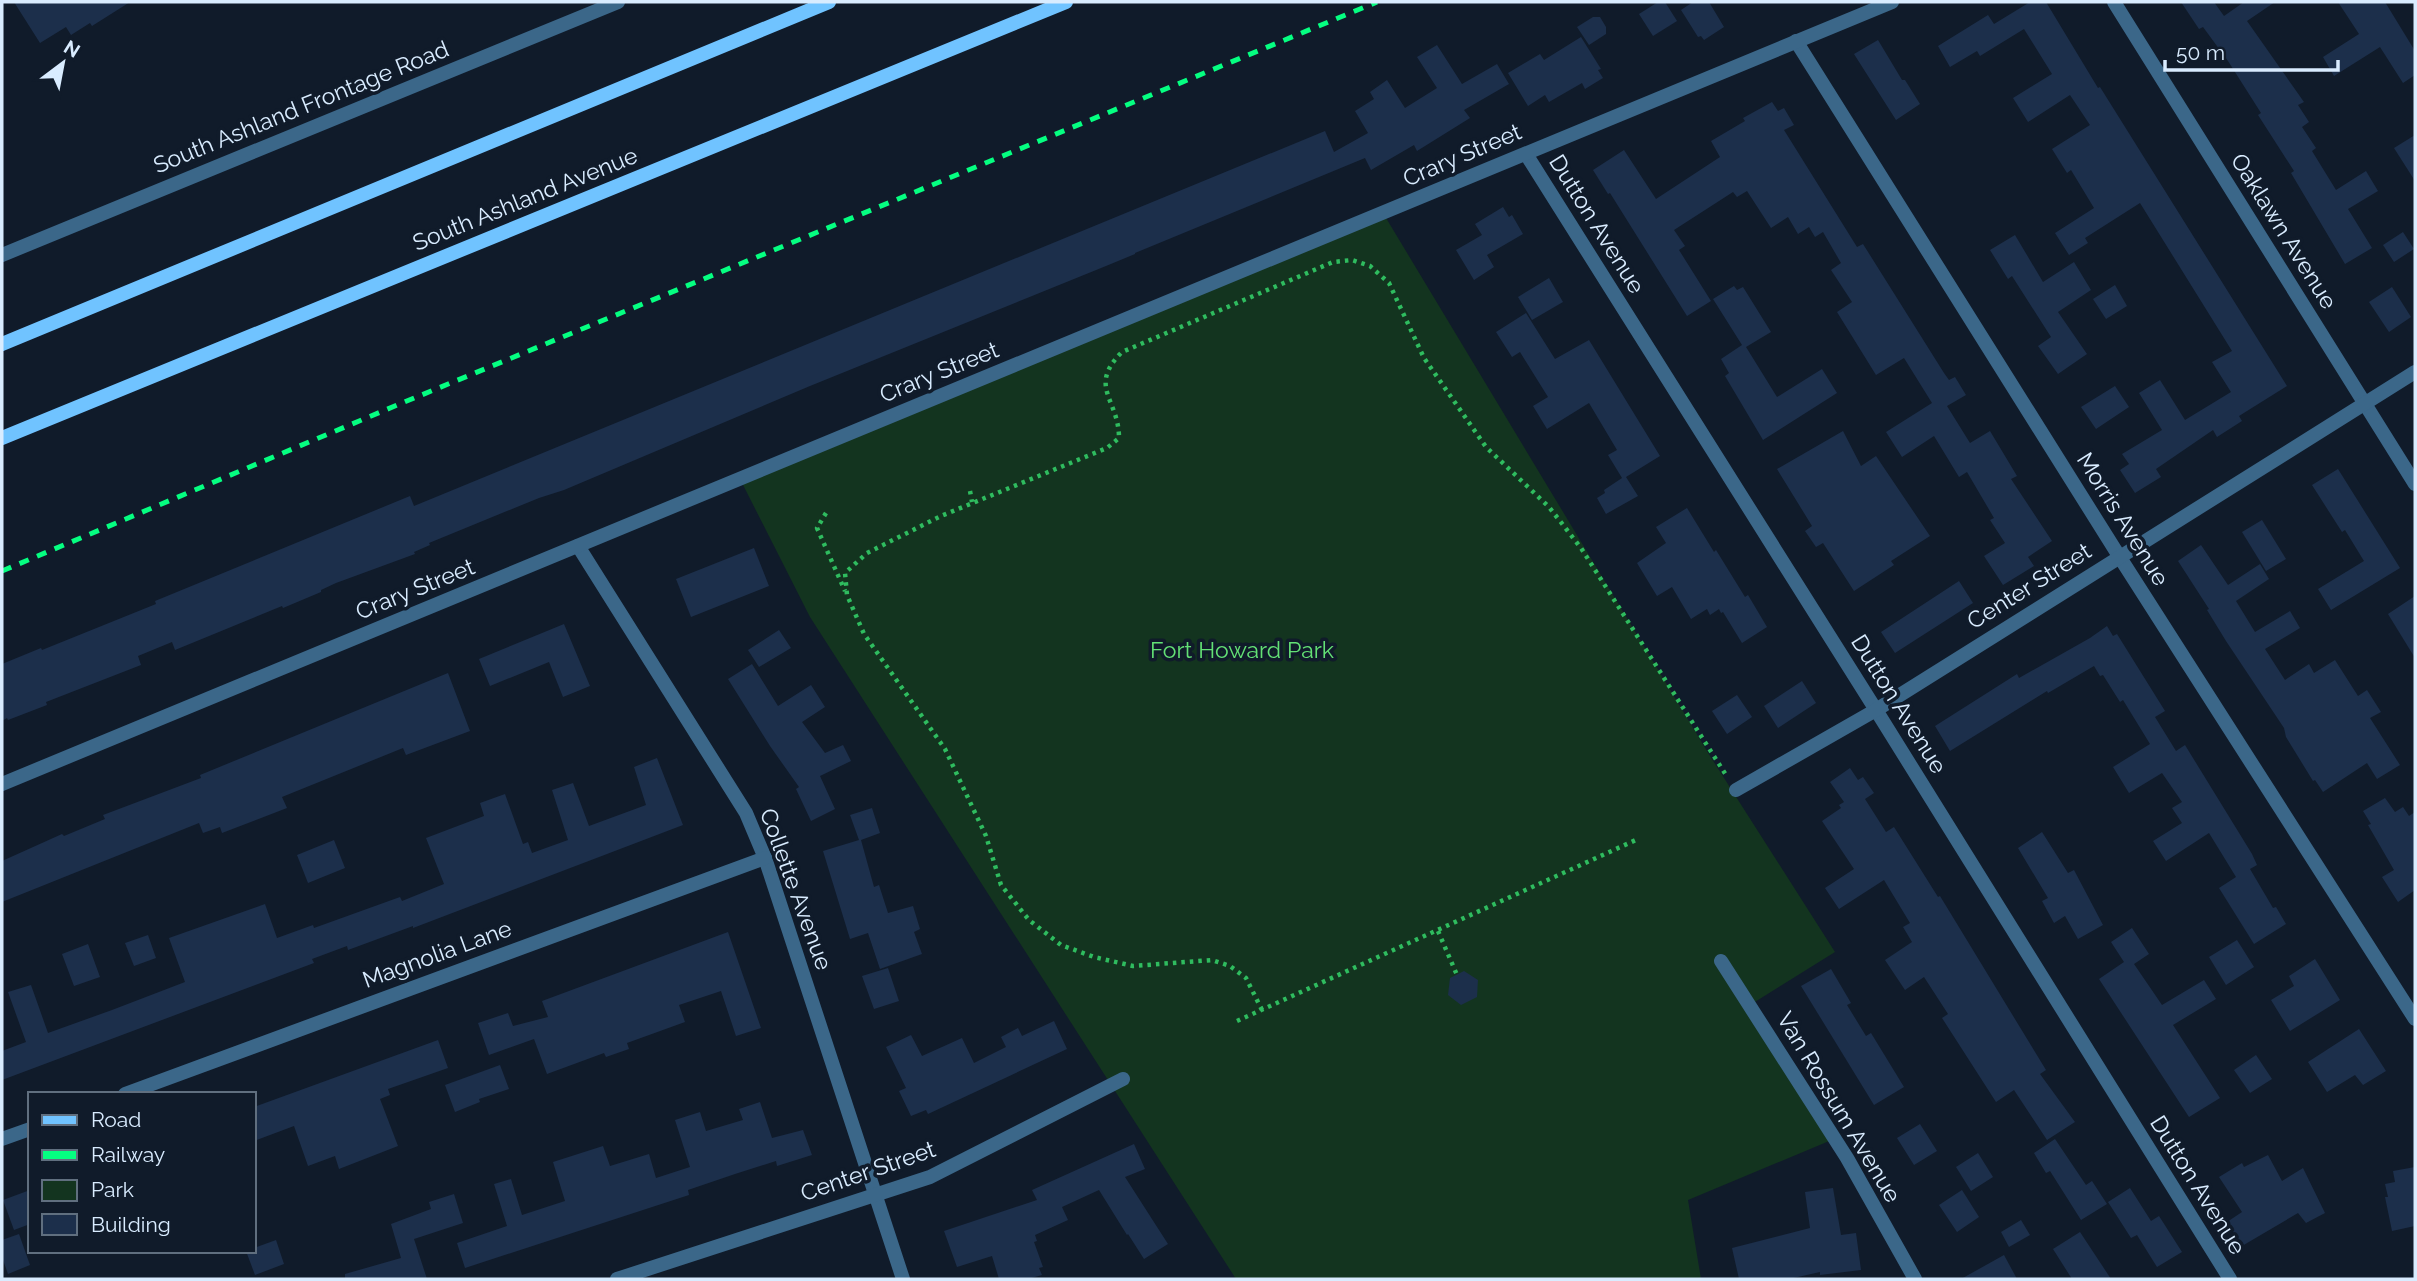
<svg xmlns="http://www.w3.org/2000/svg" width="2417" height="1281" font-family="Raleway,sans-serif">
	<style>
		.green { fill: #13341f }
		.building { fill: #1c2f4b }
		.lines { fill: none; stroke-linecap: round; stroke-linejoin: round }
		.path { stroke: #2fbc5f; stroke-width: 4.5; stroke-dasharray: 3.5 5; stroke-linecap: butt }
		.minor { stroke: #3b6789; stroke-width: 14 }
		.secondary { stroke: #70c3ff; stroke-width: 14 }
		.rail { stroke: #05ff81; stroke-width: 5; stroke-dasharray: 10 9; stroke-linecap: butt }
		.labels { text-anchor: middle; stroke-width: 7; stroke-linejoin: round; paint-order: stroke }
		.street-label { font-size: 23px; fill: #d9ecff; stroke: #101b2a }
		.park-label { font-size: 23px; fill: #63e175; stroke: #101b2a }
	</style>
	<rect width="100%" height="100%" fill="#101b2a"/>
	<polygon class="green" points="1383,213 1710,756 1835,952 1750,1005 1834,1139 1688,1200 1701,1279 1236,1279 810,617 739,477"/>
	<g class="building">
		<polygon points="14,2 130,2 92,26 90,23 71,35 66,27 40,43"/>
		<polygon points="1658,2 1665,2 1677,21 1653,36 1639,14"/>
		<polygon points="1693,2 1709,2 1724,27 1704,40 1701,36 1698,37 1681,10"/>
		<polygon points="2030,2 2046,2 2098,88 2100,87 2287,386 2239,416 2242,421 2217,437 2213,430 2156,469 2161,477 2135,493 2120,470 2129,464 2122,454 2162,430 2139,393 2160,380 2185,420 2231,392 2212,362 2232,351 2140,203 2085,238 2088,243 2069,255 2055,233 2094,208 2071,170 2067,173 2052,149 2090,125 2070,95 2028,122 2013,98 2052,74 2024,29 1980,56 1977,51 1950,67 1938,46 1988,15 1994,24"/>
		<polygon points="2181,2 2214,2 2224,16 2244,2 2275,2 2247,21 2304,102 2298,105 2309,122 2302,127 2316,148 2312,151 2336,190 2366,171 2378,191 2348,209 2372,248 2345,264 2291,173 2294,171 2258,115 2261,113 2228,61 2203,27 2199,29"/>
		<polygon points="2338,2 2385,2 2415,51 2415,75 2403,83 2380,47 2334,76 2323,57 2359,34"/>
		<polygon points="1593,17 1600,17 1606,27 1606,34 1589,45 1577,27"/>
		<polygon points="1581,37 1601,69 1598,70 1603,78 1585,89 1582,83 1549,102 1545,95 1528,106 1508,73 1540,54 1544,60"/>
		<polygon points="1878,40 1902,80 1905,80 1920,104 1896,120 1854,54"/>
		<polygon points="1437,45 1462,84 1497,64 1509,84 1464,110 1470,118 1417,151 1414,145 1371,170 1365,158 1135,253 1135,254 1106,266 810,386 564,490 539,498 429,543 430,545 414,552 415,554 336,583 321,590 321,592 283,608 282,606 175,650 172,642 138,656 141,665 46,702 47,705 8,720 7,718 2,721 2,664 41,648 42,650 156,604 155,601 410,496 414,506 1325,131 1334,152 1368,133 1355,111 1374,99 1370,92 1387,80 1405,108 1437,88 1417,57"/>
		<polygon points="1772,102 1778,111 1784,108 1794,125 1784,130 1857,247 1863,244 1944,373 1949,380 1955,377 1966,395 1947,406 1970,443 1990,431 2017,476 2011,479 2052,541 2028,557 2034,566 2003,585 1984,556 2005,543 1990,520 1994,518 1967,472 1959,477 1934,436 1902,457 1886,432 1932,403 1904,358 1876,375 1837,312 1852,302 1831,270 1841,263 1823,232 1815,237 1809,227 1798,234 1788,217 1771,228 1747,191 1737,197 1733,192 1674,230 1685,246 1679,250 1711,301 1687,316 1610,193 1608,194 1593,170 1624,150 1656,199 1720,157 1711,141 1745,121 1743,118"/>
		<polygon points="2415,135 2415,181 2394,148"/>
		<polygon points="1503,207 1509,217 1512,215 1523,234 1487,255 1494,267 1474,280 1456,250 1482,235 1475,224"/>
		<polygon points="2403,232 2414,249 2394,262 2383,245"/>
		<polygon points="2015,235 2043,282 2074,262 2091,290 2058,312 2087,354 2058,374 2038,346 2051,337 2012,276 2008,279 1990,250"/>
		<polygon points="1549,278 1563,302 1532,320 1518,297"/>
		<polygon points="2115,285 2127,306 2106,319 2093,299"/>
		<polygon points="1734,286 1737,290 1743,287 1771,332 1746,347 1777,397 1822,369 1837,393 1763,440 1725,376 1729,373 1721,359 1742,345 1713,299"/>
		<polygon points="2392,287 2411,317 2389,332 2369,302"/>
		<polygon points="1526,313 1555,359 1589,340 1660,456 1626,477 1638,496 1606,514 1597,498 1605,493 1604,490 1622,478 1608,455 1617,450 1589,403 1547,429 1533,406 1548,397 1520,352 1512,357 1496,332"/>
		<polygon points="2115,386 2129,407 2096,429 2081,407"/>
		<polygon points="1843,431 1861,466 1876,456 1930,536 1891,561 1894,565 1854,591 1823,543 1816,547 1805,531 1812,526 1777,469"/>
		<polygon points="2338,469 2400,568 2331,610 2318,589 2364,561 2345,530 2342,532 2312,485"/>
		<polygon points="1687,508 1714,552 1716,550 1745,597 1748,595 1767,627 1742,643 1723,612 1721,613 1719,609 1710,615 1707,609 1691,619 1672,587 1657,596 1637,563 1666,543 1656,527"/>
		<polygon points="2262,520 2286,559 2266,571 2242,532"/>
		<polygon points="2201,545 2228,585 2260,564 2269,579 2236,601 2255,632 2290,611 2300,628 2265,649 2285,680 2309,664 2314,673 2335,660 2358,696 2367,690 2381,712 2370,718 2400,765 2377,779 2367,763 2323,792 2315,780 2313,781 2286,737 2284,728 2226,641 2207,610 2209,609 2178,561"/>
		<polygon points="754,548 769,586 691,617 676,579"/>
		<polygon points="1959,581 1973,603 1895,653 1881,632"/>
		<polygon points="2415,596 2415,658 2388,614"/>
		<polygon points="564,624 590,686 563,697 549,662 490,686 479,659"/>
		<polygon points="2107,626 2113,636 2117,634 2165,711 2155,717 2176,751 2185,745 2252,854 2257,865 2250,869 2273,908 2276,907 2286,924 2254,944 2219,888 2236,877 2209,833 2166,861 2153,841 2182,823 2172,808 2182,802 2162,773 2129,793 2113,767 2150,744 2123,700 2120,702 2103,675 2100,676 2094,666 2048,693 2047,691 1950,751 1935,726 2017,674 2019,678 2090,638"/>
		<polygon points="779,630 791,648 759,667 748,650"/>
		<polygon points="752,664 778,706 811,685 825,707 802,722 825,753 843,745 851,761 820,776 835,809 811,821 796,789 799,787 770,746 728,679"/>
		<polygon points="448,673 470,731 406,755 403,748 282,797 287,808 222,833 220,827 203,833 199,823 2,902 2,861 62,834 64,836 105,819 103,815 201,778 200,775"/>
		<polygon points="1802,681 1816,703 1778,728 1764,706"/>
		<polygon points="1737,695 1752,717 1727,734 1712,711"/>
		<polygon points="657,758 683,825 413,928 413,926 348,950 347,946 312,959 314,963 2,1080 2,1051 26,1042 8,992 31,985 48,1033 112,1010 185,982 169,938 265,904 277,938 313,925 314,928 400,897 402,901 444,884 426,838 484,816 480,803 505,794 523,844 528,842 532,853 568,840 552,790 573,783 589,826 646,805 634,767"/>
		<polygon points="1850,768 1858,780 1863,777 1874,793 1865,799 1886,832 1894,827 1938,897 1940,896 2046,1070 2040,1074 2075,1122 2047,1140 2014,1090 1996,1102 1942,1018 1948,1014 1924,977 1905,990 1885,960 1912,942 1903,927 1910,923 1884,880 1839,909 1825,888 1854,869 1822,821 1841,808 1839,805 1844,802 1830,782"/>
		<polygon points="2385,798 2395,812 2403,807 2409,816 2415,812 2415,890 2398,902 2382,877 2394,870 2368,825 2371,824 2363,811"/>
		<polygon points="872,808 880,833 861,840 874,887 879,885 888,913 913,906 920,929 914,932 922,954 880,969 868,933 850,939 823,851 859,840 850,815"/>
		<polygon points="2042,832 2068,873 2074,870 2103,925 2078,939 2065,916 2054,923 2042,901 2048,898 2018,848"/>
		<polygon points="334,840 345,868 308,883 297,855"/>
		<polygon points="2132,928 2149,954 2134,964 2162,1005 2204,980 2216,999 2173,1025 2220,1098 2189,1117 2099,979 2124,962 2111,942"/>
		<polygon points="728,932 761,1028 736,1036 721,991 679,1005 685,1022 627,1043 629,1049 606,1057 604,1053 547,1074 534,1039 489,1055 478,1023 508,1013 513,1026 548,1017 542,1001"/>
		<polygon points="148,935 156,958 134,966 125,943"/>
		<polygon points="2237,940 2254,967 2226,985 2209,957"/>
		<polygon points="88,944 100,977 74,986 62,954"/>
		<polygon points="2315,959 2340,1000 2290,1031 2271,1000 2294,986 2289,976"/>
		<polygon points="888,968 899,1001 874,1009 862,976"/>
		<polygon points="1831,969 1851,1003 1847,1005 1866,1036 1871,1033 1904,1087 1874,1105 1801,986"/>
		<polygon points="1464,971 1478,980 1477,997 1461,1005 1448,995 1450,978"/>
		<polygon points="1054,1021 1067,1049 928,1114 926,1110 911,1116 899,1091 906,1088 886,1047 911,1035 922,1056 962,1038 974,1063 1006,1047 1001,1037 1018,1028 1022,1036"/>
		<polygon points="2359,1029 2386,1071 2363,1085 2355,1075 2327,1092 2308,1062"/>
		<polygon points="438,1040 448,1068 388,1089 390,1095 380,1099 398,1146 339,1169 335,1156 308,1166 294,1126 254,1141 254,1107"/>
		<polygon points="2256,1055 2272,1079 2250,1093 2234,1070"/>
		<polygon points="500,1065 509,1089 479,1099 480,1102 455,1112 445,1085"/>
		<polygon points="760,1102 772,1138 803,1130 812,1155 777,1166 776,1161 735,1174 688,1190 689,1195 465,1268 457,1243 507,1226 494,1184 511,1179 522,1215 565,1201 553,1162 603,1146 610,1166 649,1154 656,1178 690,1167 675,1120 700,1112 706,1131 743,1120 739,1109"/>
		<polygon points="1920,1124 1937,1151 1914,1165 1897,1138"/>
		<polygon points="2055,1139 2086,1185 2092,1181 2107,1204 2081,1220 2050,1171 2046,1173 2034,1153"/>
		<polygon points="1134,1144 1145,1169 1125,1177 1168,1244 1144,1259 1128,1234 1127,1235 1099,1190 1062,1207 1068,1220 1035,1235 1037,1241 1034,1242 1043,1267 1039,1268 1042,1275 1028,1279 999,1279 992,1256 957,1267 944,1231 1037,1200 1032,1190"/>
		<polygon points="1978,1153 1993,1177 1971,1191 1956,1167"/>
		<polygon points="2268,1155 2282,1181 2303,1168 2325,1213 2306,1223 2298,1213 2242,1246 2227,1222 2242,1212 2219,1177 2242,1163 2244,1167"/>
		<polygon points="2415,1167 2415,1226 2392,1231 2385,1197 2388,1197 2385,1184 2395,1182 2393,1171"/>
		<polygon points="1833,1188 1841,1235 1856,1233 1861,1270 1820,1275 1820,1272 1789,1279 1739,1279 1732,1248 1810,1228 1805,1192"/>
		<polygon points="2130,1188 2151,1221 2159,1216 2182,1252 2157,1267 2137,1235 2131,1238 2108,1202"/>
		<polygon points="30,1190 30,1224 14,1230 3,1200"/>
		<polygon points="1962,1190 1979,1217 1957,1232 1939,1205"/>
		<polygon points="454,1194 463,1223 414,1239 427,1279 345,1279 345,1274 401,1258 391,1224 431,1209 429,1202"/>
		<polygon points="2021,1220 2030,1235 2009,1247 2001,1232"/>
		<polygon points="2080,1232 2111,1279 2072,1279 2053,1249"/>
		<polygon points="19,1234 30,1265 8,1274 2,1257 2,1240"/>
		<polygon points="276,1240 284,1264 255,1275 246,1251 254,1251 254,1248"/>
		<polygon points="2004,1255 2017,1279 1961,1279"/>
	</g>
	<g class="lines">
		<g class="path">
			<polyline points="970,491 972,502"/>
			<polyline points="826,513 817,528 845,591"/>
			<polyline points="1438,931 1457,975"/>
			<path d="M1262,1010L1246,978L1230,966L1212,960L1133,966L1094,957L1061,945L1029,920L1001,885L986,836L945,749L864,634L847,595L845,573L867,553L941,516L1107,448L1119,438C1119,399 1087,387 1122,352L1333,262L1352,260L1370,266L1389,283L1424,358L1486,447L1549,507L1581,548L1726,775"/>
			<polyline points="1237,1021 1638,839"/>
		</g>
		<g class="minor">
			<polyline points="2114,2 2415,484"/>
			<polyline points="1796,41 2119,556 2415,1019"/>
			<polyline points="1526,154 1876,710 2230,1279"/>
			<polyline points="2,255 618,2"/>
			<polyline points="578,546 746,813 765,858 903,1279"/>
			<polyline points="2,784 1892,2"/>
			<polyline points="1736,790 1876,710 2415,372"/>
			<polyline points="1721,961 1847,1158 1915,1279"/>
			<polyline points="125,1094 765,858"/>
			<polyline points="2,1139 30,1129"/>
			<polyline points="617,1279 930,1177 1123,1079"/>
		</g>
		<g class="secondary">
			<polyline points="2,344 829,2"/>
			<polyline points="2,438 1066,2"/>
		</g>
		<polyline class="rail" points="2,571 402,403 1377,2"/>
	</g>
	<g class="labels">
		<g class="street-label">
			<text transform="translate(301 107) rotate(-22)" y="8">South Ashland Frontage Road</text>
			<text transform="translate(1462 155) rotate(-23)" y="8">Crary Street</text>
			<text transform="translate(525 199) rotate(-22)" y="8">South Ashland Avenue</text>
			<text transform="translate(1597 224) rotate(58)" y="8">Dutton Avenue</text>
			<text transform="translate(2284 231) rotate(58)" y="8">Oaklawn Avenue</text>
			<text transform="translate(939 372) rotate(-22)" y="8">Crary Street</text>
			<text transform="translate(2123 519) rotate(58)" y="8">Morris Avenue</text>
			<text transform="translate(2029 586) rotate(-32)" y="8">Center Street</text>
			<text transform="translate(415 589) rotate(-22)" y="8">Crary Street</text>
			<text transform="translate(1899 704) rotate(58)" y="8">Dutton Avenue</text>
			<text transform="translate(796 889) rotate(70)" y="8">Collette Avenue</text>
			<text transform="translate(437 954) rotate(-20)" y="8">Magnolia Lane</text>
			<text transform="translate(1839 1107) rotate(59)" y="8">Van Rossum Avenue</text>
			<text transform="translate(868 1171) rotate(-19)" y="8">Center Street</text>
			<text transform="translate(2198 1185) rotate(58)" y="8">Dutton Avenue</text>
		</g>
		<g class="park-label">
			<text x="1242" y="658">Fort Howard Park</text>
		</g>
	</g>
	<rect width="2417" height="1281" fill="none" stroke="#d9ecff" stroke-width="7"/>
	<rect x="28" y="1092" width="228" height="161" fill="#101b2a" stroke="#606f7f" stroke-width="2"/>
	<rect x="42" y="1115" width="35" height="10" fill="#70c3ff" stroke="#606f7f" stroke-width="2"/>
	<text x="91" y="1127" font-size="21" fill="#d9ecff">Road</text>
	<rect x="42" y="1150" width="35" height="10" fill="#05ff81" stroke="#606f7f" stroke-width="2"/>
	<text x="91" y="1162" font-size="21" fill="#d9ecff">Railway</text>
	<rect x="42" y="1180" width="35" height="21" fill="#13341f" stroke="#606f7f" stroke-width="2"/>
	<text x="91" y="1197" font-size="21" fill="#d9ecff">Park</text>
	<rect x="42" y="1214" width="35" height="21" fill="#1c2f4b" stroke="#606f7f" stroke-width="2"/>
	<text x="91" y="1232" font-size="21" fill="#d9ecff">Building</text>
	<g transform="translate(63 63) rotate(32)" stroke="#101b2a" stroke-width="5" paint-order="stroke">
	<path d="M0-5L12 26L0 18L-12 26Z" fill="#d9ecff"/>
	<text y="-10" font-size="19" font-weight="bold" text-anchor="middle" fill="#d9ecff">N</text>
	</g>
	<path d="M2165 60v10h173v-10" fill="none" stroke="#d9ecff" stroke-width="3.5"/>
	<text x="2176" y="60" font-size="21" fill="#d9ecff" stroke="#101b2a" stroke-width="5" paint-order="stroke">50 m</text>
</svg>
